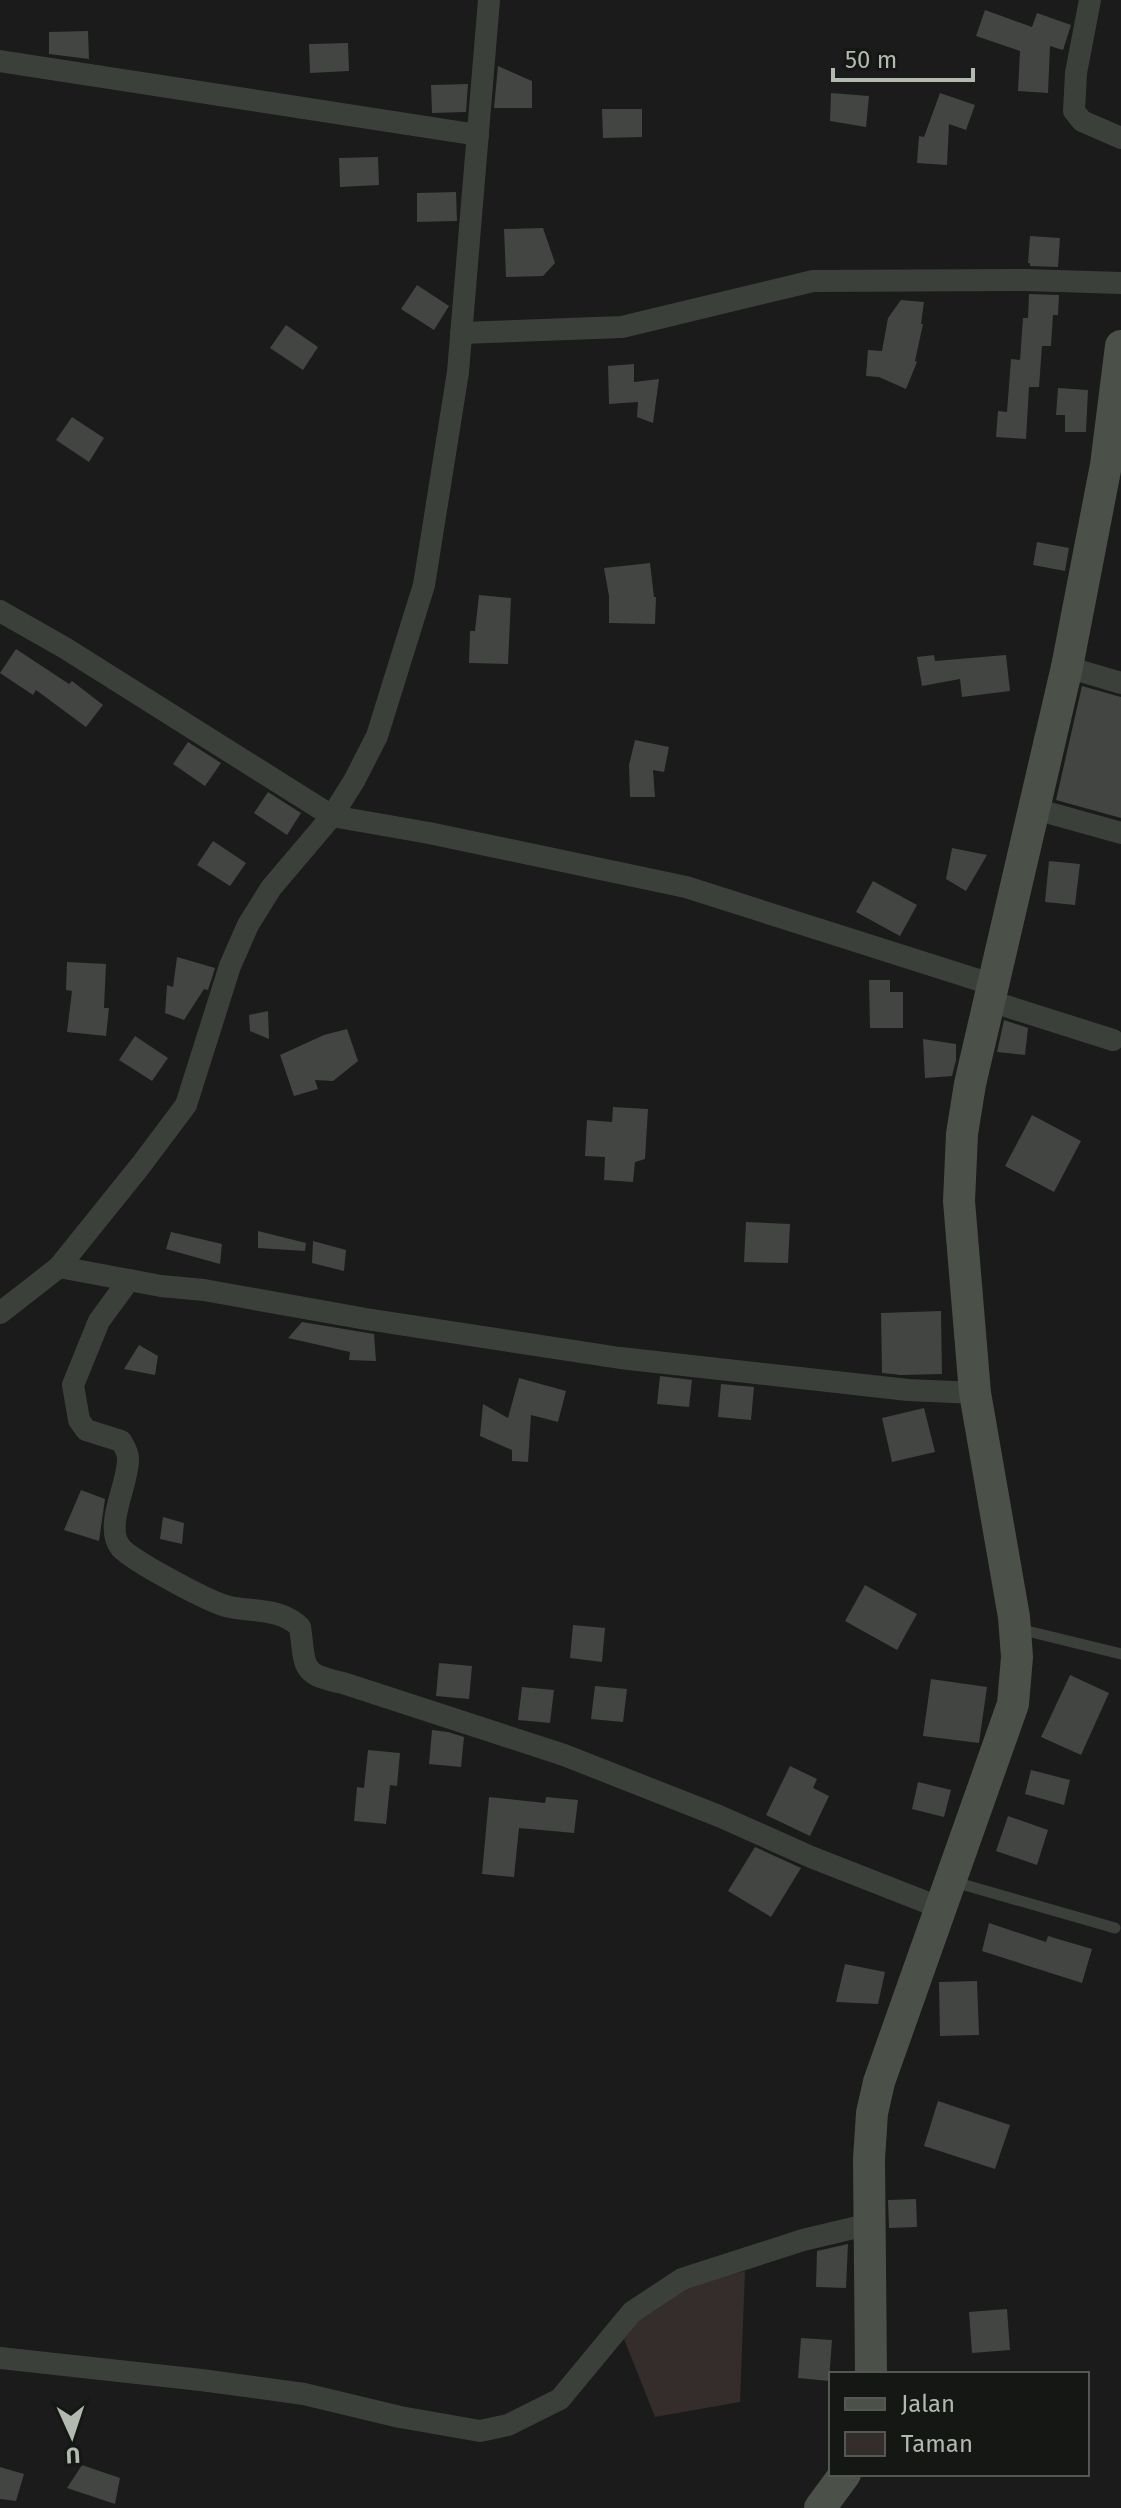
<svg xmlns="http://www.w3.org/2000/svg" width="1121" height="2508" font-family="'Fira Sans',sans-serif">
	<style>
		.green { fill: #352c2c }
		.building { fill: #424542 }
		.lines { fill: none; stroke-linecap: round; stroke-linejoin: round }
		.lane { stroke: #3c403b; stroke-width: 11 }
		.street { stroke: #3c403b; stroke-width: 22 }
		.secondary { stroke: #4b5049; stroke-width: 32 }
	</style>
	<rect width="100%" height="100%" fill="#1a1b1a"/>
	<polygon class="green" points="745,2271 740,2402 655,2417 624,2339 640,2317 691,2285"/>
	<g class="building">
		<polygon points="985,10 1032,27 1037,13 1071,25 1063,50 1050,46 1048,93 1018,91 1020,51 976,36"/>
		<polygon points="88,31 89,59 49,54 49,32"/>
		<polygon points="348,43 349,71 310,73 309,44"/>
		<polygon points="498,66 532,81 532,108 494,108"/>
		<polygon points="468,84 466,112 432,113 431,85"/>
		<polygon points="831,93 869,96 866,127 830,121"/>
		<polygon points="940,93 975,105 966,130 949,124 947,165 917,163 919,136 924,137"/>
		<polygon points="602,109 642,109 642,137 603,138"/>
		<polygon points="378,157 379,185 340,187 339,158"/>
		<polygon points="456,192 457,221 417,222 417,193"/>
		<polygon points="543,228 555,263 543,276 506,277 504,229"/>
		<polygon points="1030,236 1060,238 1058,267 1030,266 1030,263 1028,263"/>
		<polygon points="417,285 449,306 434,330 401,309"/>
		<polygon points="1029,294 1059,295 1058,315 1053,315 1051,346 1042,346 1039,387 1029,387 1026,439 996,437 998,411 1007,412 1011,359 1020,360 1023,318 1028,318"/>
		<polygon points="901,300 924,302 921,324 923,324 915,361 917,362 906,389 879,377 866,376 868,350 882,351 888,318"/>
		<polygon points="286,325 318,347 303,370 270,348"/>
		<polygon points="634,364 634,382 659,379 653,423 637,417 638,402 609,404 608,366"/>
		<polygon points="1058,388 1088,390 1086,432 1065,432 1065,415 1056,415"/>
		<polygon points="72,417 104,438 89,462 56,440"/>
		<polygon points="1037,542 1069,548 1065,571 1033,565"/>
		<polygon points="650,563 654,597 656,597 655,624 609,623 609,596 604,568"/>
		<polygon points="479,595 511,598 508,664 469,663 470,631 475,631"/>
		<polygon points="16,649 69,684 72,681 103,705 86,727 36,690 33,695 0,673"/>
		<polygon points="934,655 935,661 1006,655 1010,691 962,697 960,679 922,686 917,657"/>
		<polygon points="1082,686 1121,697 1121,818 1056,800"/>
		<polygon points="635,740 669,747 664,772 653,770 655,797 630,797 629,765"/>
		<polygon points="188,742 221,763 205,786 173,764"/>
		<polygon points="268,792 301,813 287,835 254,813"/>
		<polygon points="213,841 246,863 230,886 197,865"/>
		<polygon points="952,848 987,855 966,891 946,879"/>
		<polygon points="1049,861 1080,864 1075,905 1045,902"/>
		<polygon points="873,881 917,905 900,936 856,912"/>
		<polygon points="177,957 215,968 208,990 204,989 184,1020 165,1013 167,985 173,987"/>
		<polygon points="67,962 106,964 104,1008 109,1008 106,1036 67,1032 72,991 66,990"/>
		<polygon points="869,980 890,980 890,992 903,992 903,1028 870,1028"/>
		<polygon points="268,1011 269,1039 250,1031 249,1015"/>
		<polygon points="1004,1020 1028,1028 1025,1055 997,1052"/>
		<polygon points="347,1029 358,1061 333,1081 315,1080 318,1089 294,1096 280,1055 324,1035"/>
		<polygon points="135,1036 168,1058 152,1081 119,1060"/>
		<polygon points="923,1039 956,1044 956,1060 952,1076 925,1078"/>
		<polygon points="613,1107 648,1109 645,1159 635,1162 633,1182 604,1180 605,1157 585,1156 587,1120 612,1122"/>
		<polygon points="1032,1115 1081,1141 1054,1192 1005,1166"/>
		<polygon points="746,1222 790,1224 788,1263 744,1262"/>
		<polygon points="258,1231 306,1243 305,1251 258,1248"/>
		<polygon points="171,1232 222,1244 220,1264 166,1249"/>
		<polygon points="313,1241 346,1250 344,1271 312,1263"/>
		<polygon points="941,1311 942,1374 901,1375 882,1373 881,1313"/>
		<polygon points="302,1322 374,1334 376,1361 349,1360 350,1352 288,1338"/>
		<polygon points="139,1345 158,1356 155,1375 124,1369"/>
		<polygon points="660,1376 692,1380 689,1407 657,1404"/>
		<polygon points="519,1378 566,1391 558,1422 531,1415 528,1462 512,1461 512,1450 480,1436 483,1404 508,1418"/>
		<polygon points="721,1384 754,1387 751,1420 718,1417"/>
		<polygon points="924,1408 935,1452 892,1462 882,1418"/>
		<polygon points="81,1490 105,1499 99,1541 64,1530"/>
		<polygon points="163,1517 184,1523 182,1544 160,1539"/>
		<polygon points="865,1585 917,1614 897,1650 845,1621"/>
		<polygon points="573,1625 605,1628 602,1662 570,1658"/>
		<polygon points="439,1663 472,1666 469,1699 436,1696"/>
		<polygon points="1070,1675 1109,1693 1081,1755 1041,1737"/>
		<polygon points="931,1679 987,1687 979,1743 923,1736"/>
		<polygon points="595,1686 627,1689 623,1722 591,1719"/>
		<polygon points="522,1687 554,1690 550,1723 518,1720"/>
		<polygon points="432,1730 448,1732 464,1737 461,1767 429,1764"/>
		<polygon points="368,1750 400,1753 397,1786 390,1785 386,1824 354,1821 357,1787 364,1788"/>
		<polygon points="790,1766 817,1779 813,1788 829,1796 810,1836 766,1815"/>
		<polygon points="1031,1770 1070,1780 1064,1805 1025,1794"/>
		<polygon points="918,1782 951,1790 944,1817 912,1809"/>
		<polygon points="489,1797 545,1803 546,1797 578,1800 574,1833 519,1828 514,1877 482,1874"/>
		<polygon points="1008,1816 1048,1830 1037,1865 996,1851"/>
		<polygon points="755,1847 801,1868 771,1917 728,1891"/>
		<polygon points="989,1923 1046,1942 1048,1936 1092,1949 1082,1983 982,1951"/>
		<polygon points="845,1964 885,1972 878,2004 836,2002"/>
		<polygon points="977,1981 979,2035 940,2036 939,1982"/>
		<polygon points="938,2101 1010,2125 995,2169 924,2146"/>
		<polygon points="916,2199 917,2227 889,2228 888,2200"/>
		<polygon points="848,2244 846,2288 816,2287 817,2251"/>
		<polygon points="1007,2309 1010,2350 972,2353 969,2312"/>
		<polygon points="801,2338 832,2340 829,2381 798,2378"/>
		<polygon points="82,2465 120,2478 115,2504 67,2488"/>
		<polygon points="0,2467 24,2474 16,2501 0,2499"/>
	</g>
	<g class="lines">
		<g class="lane">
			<polyline points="1019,1629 1121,1654"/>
			<polyline points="951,1881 1115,1928"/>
		</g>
		<g class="street">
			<polyline points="489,0 458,372 424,585 377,736 354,781 332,816 271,888 248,925 230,966 186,1105 141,1165 59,1267 161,1286 204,1290 366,1319 620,1358 908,1390 975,1393"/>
			<polyline points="1090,0 1076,73 1074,111 1082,121 1121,138"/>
			<polyline points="0,61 478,135"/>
			<polyline points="461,333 622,327 813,281 1025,280 1121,283"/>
			<polyline points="0,611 65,648 332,816 429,833 686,887 994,985"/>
			<polyline points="1067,667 1121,683"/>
			<polyline points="1035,809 1121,833"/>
			<polyline points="990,1001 1113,1040"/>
			<path d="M129,1280L99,1321L73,1385L79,1420L86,1430L121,1441C124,1446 128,1452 128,1458C129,1484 103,1526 121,1548C133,1561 212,1604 230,1607C255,1612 280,1608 300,1627C306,1667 299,1674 343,1683L564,1755L719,1816L811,1857L941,1908"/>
			<polyline points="0,1313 59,1267"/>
			<polyline points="0,2358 201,2380 304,2394 400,2417 480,2431 508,2425 560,2399 632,2312 682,2279 803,2240 870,2224"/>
		</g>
		<g class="secondary">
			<polyline points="871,2374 869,2159 872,2113 879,2082 1013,1704 1017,1657 1014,1617 975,1393 959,1201 962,1134 970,1084 1067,667 1106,465 1121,346"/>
			<polyline points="820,2508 845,2474"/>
		</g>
	</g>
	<rect x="829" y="2372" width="260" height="104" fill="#151715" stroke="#545852" stroke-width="2"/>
	<rect x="845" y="2398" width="40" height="12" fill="#4b5049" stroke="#545852" stroke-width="2"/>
	<text x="901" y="2412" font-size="24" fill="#b2b9ae">Jalan</text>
	<rect x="845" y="2432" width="40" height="24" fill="#352c2c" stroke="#545852" stroke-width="2"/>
	<text x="901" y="2452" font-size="24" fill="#b2b9ae">Taman</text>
	<g transform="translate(72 2436) rotate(177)" stroke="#151715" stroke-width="6" paint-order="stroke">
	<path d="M0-6L14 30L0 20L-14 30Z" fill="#b2b9ae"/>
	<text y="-12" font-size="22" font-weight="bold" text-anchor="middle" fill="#b2b9ae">U</text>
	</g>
	<path d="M833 68v12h140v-12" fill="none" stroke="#b2b9ae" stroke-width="4"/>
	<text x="845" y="68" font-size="24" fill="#b2b9ae" stroke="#151715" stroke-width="6" paint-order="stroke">50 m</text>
</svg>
